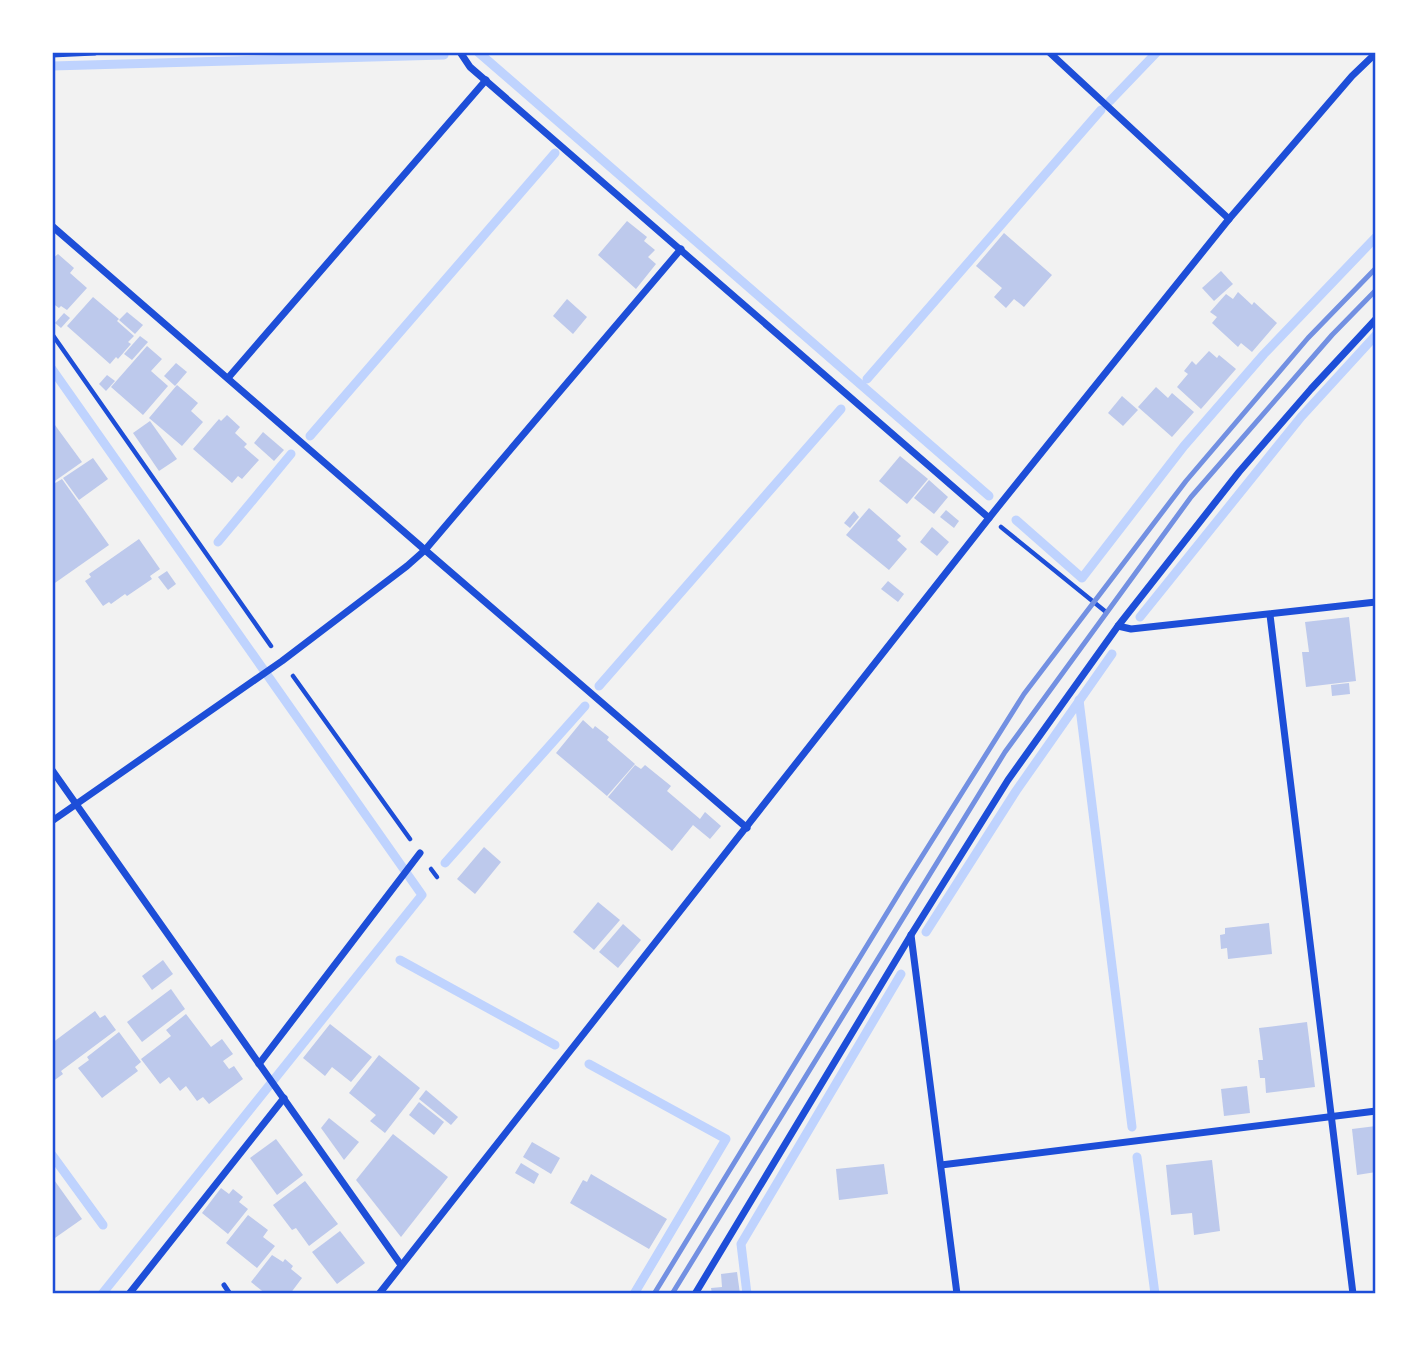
<svg xmlns="http://www.w3.org/2000/svg" width="1428" height="1346" font-family="'Fira Sans',sans-serif">
	<style>
		.lines { fill: none; stroke-linecap: round; stroke-linejoin: round }
		.stream { stroke: #bfd3fe; stroke-width: 9 }
		.building { fill: #bdc9ec }
		.path { stroke: #1d4ed8; stroke-width: 4.5 }
		.service { stroke: #1d4ed8; stroke-width: 5 }
		.minor { stroke: #1d4ed8; stroke-width: 7 }
		.rail { stroke: #7290e2; stroke-width: 5 }
		.neatline { fill: none; stroke: #1d4ed8; stroke-width: 2.5 }
	</style>
	<rect width="100%" height="100%" fill="#f2f2f2"/>
	<g class="lines">
		<g class="stream">
			<polyline points="478,52 989,496"/>
			<polyline points="52,66 444,55"/>
			<polyline points="1110,101 1157,52"/>
			<polyline points="52,369 422,895 102,1294"/>
			<polyline points="867,379 1101,110"/>
			<polyline points="310,436 555,153"/>
			<polyline points="1016,520 1082,578 1184,446 1264,354 1376,237"/>
			<polyline points="218,542 291,454"/>
			<polyline points="1140,617 1301,417 1376,335"/>
			<polyline points="599,686 841,409"/>
			<polyline points="1079,700 1132,1127"/>
			<polyline points="445,863 585,706"/>
			<polyline points="926,932 1016,791 1112,654"/>
			<polyline points="400,960 555,1045"/>
			<polyline points="589,1064 726,1139 634,1294"/>
			<polyline points="52,1155 103,1225"/>
			<polyline points="1137,1157 1155,1294"/>
			<polyline points="747,1294 741,1244 901,974"/>
		</g>
	</g>
	<g class="building">
		<polygon points="627,221 647,237 644,241 655,250 648,257 656,264 636,289 598,255"/>
		<polygon points="1004,233 1052,275 1024,307 1014,299 1006,308 994,297 1002,288 976,266"/>
		<polygon points="58,254 74,268 70,273 87,288 67,310 61,306 59,308 52,303 52,259"/>
		<polygon points="1221,271 1233,284 1214,301 1202,288"/>
		<polygon points="1238,292 1252,305 1254,302 1277,323 1252,352 1241,343 1238,347 1212,323 1217,317 1210,312 1226,294 1233,299"/>
		<polygon points="93,297 119,319 117,321 134,336 128,342 131,344 118,359 116,357 110,364 67,326"/>
		<polygon points="567,299 587,317 573,334 553,316"/>
		<polygon points="127,312 143,325 135,334 119,320"/>
		<polygon points="64,313 70,318 61,328 55,323"/>
		<polygon points="140,336 148,342 132,360 124,354"/>
		<polygon points="147,346 162,359 151,371 168,386 143,415 111,387"/>
		<polygon points="1209,351 1217,358 1219,355 1236,369 1201,409 1177,387 1188,374 1184,371 1192,361 1196,365"/>
		<polygon points="176,363 187,372 175,386 164,376"/>
		<polygon points="107,375 115,381 106,391 99,384"/>
		<polygon points="177,385 198,403 191,411 203,422 182,446 149,418"/>
		<polygon points="1156,387 1168,398 1172,393 1194,412 1172,437 1138,407"/>
		<polygon points="1122,396 1138,410 1123,426 1108,413"/>
		<polygon points="227,415 240,427 235,433 247,444 244,447 259,460 242,479 238,476 232,483 193,449 219,419 221,421"/>
		<polygon points="52,421 82,462 52,483"/>
		<polygon points="150,421 177,459 159,471 133,433"/>
		<polygon points="263,432 284,450 274,461 254,443"/>
		<polygon points="900,456 928,479 907,504 879,481"/>
		<polygon points="93,458 108,479 79,500 63,478"/>
		<polygon points="62,479 109,545 52,585 52,485"/>
		<polygon points="929,480 948,497 934,514 914,498"/>
		<polygon points="869,508 901,536 897,540 907,549 889,570 846,535"/>
		<polygon points="946,510 959,521 954,528 940,517"/>
		<polygon points="854,511 859,517 850,528 844,523"/>
		<polygon points="932,527 949,542 937,556 920,542"/>
		<polygon points="139,539 160,569 150,576 152,579 127,596 125,594 111,604 109,602 103,606 85,581 91,577 89,574"/>
		<polygon points="167,571 176,584 168,590 158,577"/>
		<polygon points="888,581 904,594 898,602 881,589"/>
		<polygon points="1349,617 1356,681 1306,687 1302,652 1309,652 1305,622"/>
		<polygon points="1349,683 1350,694 1332,696 1331,685"/>
		<polygon points="583,720 593,729 595,726 609,737 607,740 635,764 607,796 556,753"/>
		<polygon points="635,765 641,769 645,765 671,786 667,791 700,819 705,812 721,826 710,839 693,825 672,851 608,797"/>
		<polygon points="484,847 501,862 475,894 457,879"/>
		<polygon points="598,902 620,920 594,950 573,932"/>
		<polygon points="1269,923 1272,954 1228,959 1227,948 1221,949 1220,935 1225,934 1225,928"/>
		<polygon points="623,924 641,940 618,968 599,952"/>
		<polygon points="163,960 173,974 152,990 142,976"/>
		<polygon points="171,989 185,1009 142,1042 127,1022"/>
		<polygon points="95,1011 100,1018 105,1015 116,1030 61,1071 63,1074 52,1082 52,1043"/>
		<polygon points="186,1014 211,1047 222,1039 233,1054 223,1061 229,1069 234,1066 243,1079 209,1104 203,1097 197,1101 186,1086 180,1091 169,1077 160,1084 141,1059 171,1036 166,1030"/>
		<polygon points="1307,1022 1315,1087 1266,1093 1265,1078 1260,1078 1258,1060 1263,1060 1259,1028"/>
		<polygon points="330,1024 372,1057 351,1082 332,1067 325,1076 303,1058"/>
		<polygon points="119,1032 141,1062 135,1067 138,1071 102,1098 78,1068 89,1060 87,1057"/>
		<polygon points="379,1055 420,1088 385,1133 370,1121 376,1115 349,1093"/>
		<polygon points="1247,1086 1250,1113 1224,1116 1221,1089"/>
		<polygon points="426,1090 458,1117 451,1125 419,1099"/>
		<polygon points="419,1102 444,1122 434,1135 409,1115"/>
		<polygon points="329,1118 359,1142 344,1160 321,1128"/>
		<polygon points="1376,1126 1376,1172 1357,1175 1352,1129"/>
		<polygon points="393,1134 448,1177 401,1237 356,1180"/>
		<polygon points="276,1139 303,1175 277,1195 250,1158"/>
		<polygon points="532,1142 560,1158 551,1174 523,1157"/>
		<polygon points="1212,1160 1220,1231 1194,1235 1192,1213 1171,1215 1166,1165"/>
		<polygon points="521,1163 539,1174 534,1184 515,1173"/>
		<polygon points="884,1164 888,1194 839,1200 836,1169"/>
		<polygon points="591,1174 667,1219 649,1249 570,1203 583,1180 587,1182"/>
		<polygon points="52,1177 82,1219 52,1240"/>
		<polygon points="305,1181 338,1224 309,1246 296,1228 292,1230 273,1205"/>
		<polygon points="221,1188 229,1194 233,1189 243,1197 239,1202 248,1209 228,1234 202,1213"/>
		<polygon points="248,1215 268,1230 263,1237 275,1246 257,1268 226,1243"/>
		<polygon points="340,1231 365,1263 337,1284 312,1252"/>
		<polygon points="272,1255 283,1262 285,1259 293,1266 291,1269 302,1278 290,1294 266,1294 251,1282"/>
		<polygon points="737,1272 740,1294 712,1294 711,1288 722,1287 721,1274"/>
	</g>
	<g class="lines">
		<g class="path">
			<polyline points="52,334 271,646"/>
			<polyline points="1001,527 1106,612"/>
			<polyline points="293,676 410,839"/>
			<polyline points="431,869 437,877"/>
		</g>
		<polyline class="service" points="224,1285 230,1294"/>
		<g class="minor">
			<polyline points="460,52 470,67 989,518"/>
			<polyline points="1049,52 1229,219"/>
			<polyline points="52,54 95,52"/>
			<polyline points="52,226 425,550 747,828"/>
			<polyline points="228,378 486,80"/>
			<polyline points="1270,615 1353,1294"/>
			<polyline points="1118,626 1131,629 1376,602"/>
			<polyline points="52,770 401,1265"/>
			<polyline points="52,821 282,661 407,566 425,550 681,249"/>
			<polyline points="911,935 957,1294"/>
			<polyline points="259,1064 420,853"/>
			<polyline points="941,1165 1376,1111"/>
			<polyline points="129,1294 284,1098"/>
			<polyline points="379,1294 989,518 1229,219 1352,76 1376,53"/>
			<polyline points="695,1294 911,935 1008,780 1118,626 1239,472 1311,389 1376,319"/>
		</g>
		<g class="rail">
			<polyline points="654,1294 904,885 1024,694 1186,481 1308,338 1376,268"/>
			<polyline points="672,1294 1005,752 1191,497 1332,335 1376,290"/>
		</g>
	</g>
	<rect width="1428" height="1346" fill="none" stroke="#ffffff" stroke-width="108"/>
	<rect x="54" y="54" width="1320" height="1238" class="neatline"/>
</svg>
